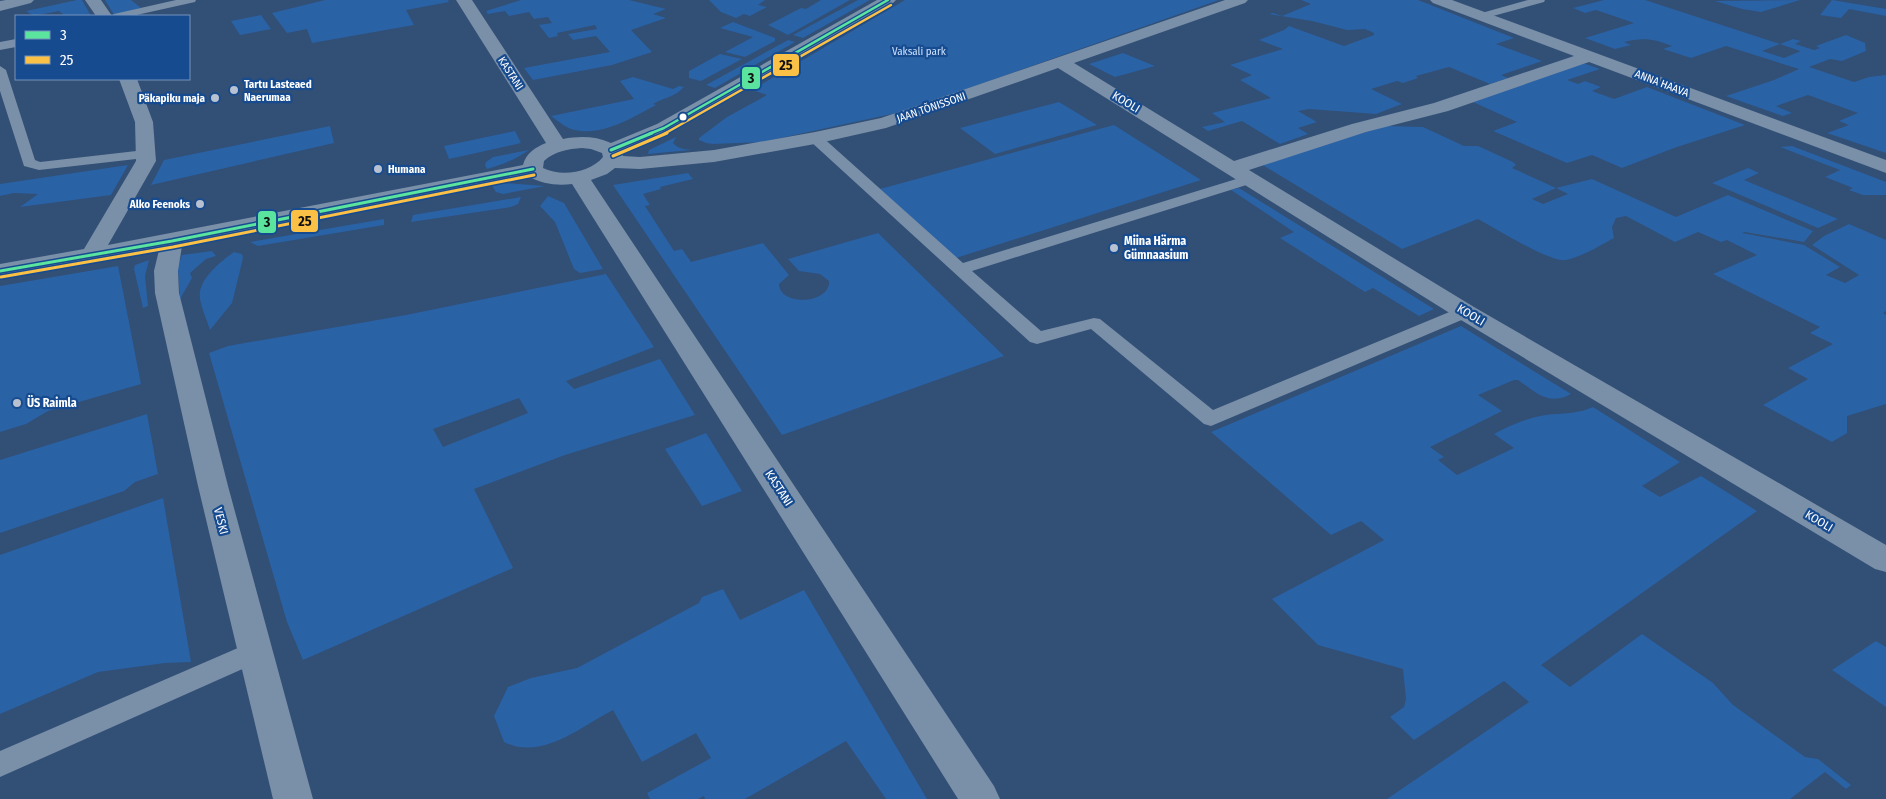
<svg xmlns="http://www.w3.org/2000/svg" width="1886" height="799" font-family="'Fira Sans Condensed',sans-serif">
	<style>
		.green { fill: #2a62a6; fill-rule: evenodd }
		.lines { fill: none; stroke-linecap: round; stroke-linejoin: round }
		.service { fill: #7a8fa8; fill-rule: evenodd }
		.minor { fill: #7a8fa8; fill-rule: evenodd }
		.bus-1-far1-casing { stroke: #174b90; stroke-width: 5 }
		.bus-1-casing { stroke: #174b90; stroke-width: 6 }
		.bus-2-far1-casing { stroke: #174b90; stroke-width: 5 }
		.bus-2-casing { stroke: #174b90; stroke-width: 6 }
		.bus-1-far1 { stroke: #5ae49d; stroke-width: 2.5 }
		.bus-1 { stroke: #5ae49d; stroke-width: 3 }
		.bus-2-far1 { stroke: #fbc046; stroke-width: 2.5 }
		.bus-2 { stroke: #fbc046; stroke-width: 3 }
		.poi-dot { fill: #b7c1cf; stroke: #174b90; stroke-width: 2 }
		.bus-dot { fill: #fff; stroke: #174b90; stroke-width: 2 }
		.labels { text-anchor: middle; stroke-width: 4.5; stroke-linejoin: round; paint-order: stroke }
		.far-park-label { font-size: 11px; fill: #cbe0fb; stroke: #174b90 }
		.far-street-label { font-size: 11px; fill: #fff; stroke: #174b90 }
		.far-poi-label { font-size: 11px; font-weight: bold; fill: #fff; stroke: #174b90; text-anchor: start }
		.street-label { font-size: 12px; fill: #fff; stroke: #174b90 }
		.poi-label { font-size: 12px; font-weight: bold; fill: #fff; stroke: #174b90; text-anchor: start }
		.line-badge { stroke: #174b90; stroke-width: 2 }
		.pale-badge-label { font-size: 14px; text-anchor: middle; font-weight: bold; fill: #111 }
	</style>
	<rect width="100%" height="100%" fill="#324f75"/>
	<g class="green">
		<polygon points="77,0 82,0 91,16 65,16 59,11 34,16 26,11"/>
		<polygon points="105,0 131,0 141,8 114,15"/>
		<polygon points="325,0 448,0 449,2 406,10 414,25 312,43 307,29 287,33 272,13"/>
		<polygon points="521,0 629,0 666,9 653,14 666,18 631,30 652,52 612,65 533,80 524,68 610,52 596,36 573,40 568,34 597,29 595,25 557,33 558,36 549,38 539,25 552,23 548,17 534,19 529,12 509,16 505,11 488,14 486,11"/>
		<polygon points="709,0 765,0 758,5 767,7 750,16 744,14 736,18 721,12"/>
		<polygon points="821,0 850,0 788,35 768,25 801,8 806,9"/>
		<polygon points="858,0 870,0 803,38 793,35"/>
		<polygon points="905,0 1219,0 901,112 762,142 713,144 706,143 699,140 699,138 727,117 767,95 752,90"/>
		<polygon points="1301,0 1418,0 1514,38 1496,44 1542,61 1501,75 1508,78 1490,84 1449,67 1416,76 1418,78 1403,83 1397,81 1371,89 1402,104 1376,114 1309,109 1298,111 1317,122 1298,128 1308,134 1280,144 1242,121 1208,131 1202,127 1225,122 1212,113 1271,98 1240,80 1252,75 1230,65 1283,49 1259,40 1284,30 1289,26 1344,46 1374,35 1374,33 1365,29 1347,30 1312,21 1269,14 1273,13 1282,16 1311,4"/>
		<path d="M1604,0H1645L1780,44L1793,39L1801,41L1795,44L1814,50L1820,48L1816,46L1846,35L1865,43L1866,51L1842,61L1830,59L1809,67L1854,82L1869,77L1886,75V153L1827,133L1849,125L1839,121L1858,113L1808,95L1776,106L1792,113L1783,116L1726,96L1774,80L1799,69L1726,46L1691,58L1663,49L1672,46C1655,39 1643,37 1624,42L1631,45L1615,49L1585,38L1634,23L1596,10L1585,13L1573,8ZM1780,44L1800,51H1801L1784,58L1762,51Z"/>
		<polygon points="1800,0 1761,12 1742,9 1715,1"/>
		<polygon points="1832,0 1886,9 1886,16 1849,9 1841,18 1820,15"/>
		<polygon points="261,15 271,29 240,35 231,21"/>
		<polygon points="733,22 775,38 775,41 745,57 725,52 753,37 720,28"/>
		<polygon points="788,40 795,42 715,88 706,85"/>
		<polygon points="1123,53 1155,66 1115,77 1089,64"/>
		<polygon points="720,54 742,59 701,81 689,78 689,71"/>
		<polygon points="1583,63 1600,69 1567,80 1578,84 1585,81 1601,87 1592,91 1614,99 1647,87 1745,125 1674,148 1622,168 1592,155 1567,163 1493,131 1517,122 1473,102"/>
		<path d="M633,77L673,89L679,86L684,87C675,97 665,97 653,104L656,105C632,118 603,136 575,130C567,129 558,121 551,116L634,99L620,81Z"/>
		<polygon points="1059,102 1097,125 995,154 960,128"/>
		<polygon points="1114,125 1201,180 956,258 880,189"/>
		<polygon points="330,126 334,143 151,185 164,160"/>
		<path d="M1385,126L1423,127L1464,146H1478L1513,162L1516,165L1512,168L1556,188L1592,179L1676,217L1728,195L1813,231L1804,242L1745,232L1742,233L1804,245L1840,267L1826,275L1845,283L1859,275L1812,245L1824,236L1849,224L1886,240V311L1883,313L1886,315V404L1847,416V433L1832,442L1763,405L1808,379L1788,368L1833,344L1810,333L1820,327L1713,274L1757,255L1727,240L1721,242L1698,232L1675,242L1626,216L1616,218L1612,227L1614,238C1601,245 1580,258 1565,260C1549,262 1495,228 1478,219L1402,249L1261,164ZM1556,188L1568,194L1543,204L1532,199Z"/>
		<polygon points="515,131 521,143 449,159 444,146"/>
		<path d="M676,137L673,143C680,151 691,150 701,149L648,154L649,150Z"/>
		<polygon points="1792,146 1886,182 1886,195 1863,195 1849,190 1853,188 1825,177 1840,170 1780,147"/>
		<path d="M529,150C516,159 502,165 487,169L485,165L486,162L493,157Z"/>
		<polygon points="128,165 111,195 20,207 38,194 14,193 0,196 0,184"/>
		<polygon points="1748,168 1759,173 1744,180 1838,219 1818,228 1712,183"/>
		<path d="M688,173L693,179L660,187L661,189L643,194L650,205L645,206L674,251L682,249L691,262L763,243L789,275L779,284C780,307 831,304 829,281L820,274L799,271L788,259L878,233L1004,356L782,435L613,185Z"/>
		<polygon points="503,183 545,186 503,194 496,192 491,184"/>
		<polygon points="1239,188 1434,309 1419,316 1373,288 1365,292 1280,238 1294,232 1231,190"/>
		<polygon points="548,196 564,203 603,269 580,273 574,269 555,222 540,206"/>
		<polygon points="521,197 518,204 511,207 411,222 413,215"/>
		<polygon points="384,219 384,225 258,246 250,242"/>
		<polygon points="212,251 216,256 206,259 190,273 192,278 180,299 178,267 182,255"/>
		<path d="M234,252L242,254L243,258L232,303L210,330C207,320 202,310 200,299C197,280 220,262 234,252Z"/>
		<polygon points="149,260 145,276 148,306 143,308 134,269 135,265"/>
		<polygon points="118,266 141,384 48,411 26,424 0,432 0,286"/>
		<path d="M606,274L654,347L566,381L574,389L660,359L695,415L565,455L474,489L513,568L303,660L287,622L209,353L228,346L406,315ZM519,398L528,413L443,447L433,429Z"/>
		<path d="M1461,326L1571,394C1548,406 1537,393 1518,380H1514L1478,395L1502,411L1430,447L1444,457L1438,460L1457,475L1514,448L1494,434C1511,425 1527,418 1546,415C1562,413 1578,414 1593,407L1680,462L1642,486L1660,497L1701,476L1757,511L1541,665L1570,687L1642,634L1713,683L1733,705L1805,757L1818,759L1851,785L1846,789L1825,772L1790,799H1387L1529,702L1504,681L1414,740L1390,717L1404,707L1406,699L1403,669L1318,645L1272,599L1384,540L1361,521L1331,535L1211,432Z"/>
		<polygon points="147,414 158,474 135,482 124,491 0,533 0,460"/>
		<polygon points="706,433 742,491 702,506 665,449"/>
		<polygon points="163,498 191,662 165,663 98,672 0,714 0,555"/>
		<path d="M723,589L740,620L804,590L927,799H886L846,741L745,799H705L704,796L698,799H650L647,793L711,758L696,733L642,762L613,710C580,727 542,761 504,742L494,716L508,687L531,678L577,668L699,603L702,597Z"/>
		<polygon points="1876,641 1886,647 1886,707 1832,670"/>
	</g>
	<g class="lines">
		<g class="service">
			<polygon points="176,0 196,0 195,2 132,16 112,16 114,14"/>
			<polygon points="1528,0 1545,0 1544,2 1482,19 1476,16 1478,14"/>
			<polygon points="16,39 16,47 0,50 0,42"/>
			<polygon points="0,66 6,70 35,160 40,162 145,150 150,151 152,154 150,157 145,158 39,170 24,166 0,91"/>
			<polygon points="815,134 820,135 963,263 1246,176 1256,176 1259,179 1256,182 972,271 1041,331 1094,318 1100,319 1213,410 1459,308 1465,307 1471,308 1474,312 1471,316 1211,426 1204,424 1091,329 1037,344 1030,342 810,141 808,138"/>
			<polygon points="254,641 263,644 267,652 263,660 0,777 0,751"/>
		</g>
		<g class="minor">
			<polygon points="6,0 34,0 31,3 0,11 0,1"/>
			<polygon points="85,0 101,0 112,16 96,16"/>
			<path d="M456,0H472L563,139C580,136 595,136 611,143L657,124L877,0H896L893,3L671,132L622,153L623,156L640,157L714,150L815,132L881,118L1225,0H1248L1245,3L1074,63L1234,161L1352,124L1434,103L1574,56L1433,3L1430,0H1452L1886,160V173L1589,62L1448,111L1366,132L1249,170L1474,307L1886,545V572L1875,569L1456,317L1058,68L886,128L815,144L714,162L640,169L615,168L607,174L591,180L994,786L1000,799H958L572,184C557,186 542,184 528,176L182,246L178,271L179,293L228,486L313,799H273L198,486L155,293L154,271L159,250L0,278V264L84,249L136,161L135,122L119,79H137L153,122L156,161L108,245L523,165C526,153 536,147 546,143ZM582,148L591,149L602,153L603,157C590,173 561,177 543,168L544,161C555,151 568,149 582,148Z"/>
		</g>
		<g class="bus-1-far1-casing">
			<polyline id="bus-1-far1" points="649,134 664,128 888,0"/>
		</g>
		<g class="bus-1-casing">
			<g id="bus-1">
				<polyline points="611,150 652,133"/>
				<polyline points="0,271 172,241 533,169"/>
			</g>
		</g>
		<g class="bus-2-far1-casing">
			<polyline id="bus-2-far1" points="664,134 891,5"/>
		</g>
		<g class="bus-2-casing">
			<g id="bus-2">
				<polyline points="613,156 667,133"/>
				<polyline points="1,277 173,247 534,175"/>
			</g>
		</g>
		<use href="#bus-1-far1" class="bus-1-far1"/>
		<use href="#bus-1" class="bus-1"/>
		<use href="#bus-2-far1" class="bus-2-far1"/>
		<use href="#bus-2" class="bus-2"/>
	</g>
	<g class="poi-dot">
		<circle cx="234" cy="90" r="5"/>
		<circle cx="215" cy="98" r="5"/>
		<circle cx="378" cy="169" r="5"/>
		<circle cx="200" cy="204" r="5"/>
		<circle cx="1114" cy="248" r="5"/>
		<circle cx="17" cy="403" r="5"/>
	</g>
	<circle class="bus-dot" cx="683" cy="117" r="4.5"/>
	<g class="labels">
		<g class="far-park-label">
			<text x="919" y="55">Vaksali park</text>
		</g>
		<g class="far-street-label">
			<text transform="translate(511 73) rotate(57)" y="4">KASTANI</text>
			<text transform="translate(1662 83) rotate(21)" y="4">ANNA HAAVA</text>
			<text transform="translate(931 107) rotate(-19)" y="4">JAAN TÕNISSONI</text>
		</g>
		<g class="far-poi-label">
			<text x="244" y="88">Tartu Lasteaed<tspan x="244" dy="13">Naerumaa</tspan></text>
			<text x="205" y="102" text-anchor="end">Päkapiku maja</text>
			<text x="388" y="173">Humana</text>
			<text x="190" y="208" text-anchor="end">Alko Feenoks</text>
		</g>
		<g class="street-label">
			<text transform="translate(1126 102) rotate(31)" y="4">KOOLI</text>
			<text transform="translate(1471 315) rotate(31)" y="4">KOOLI</text>
			<text transform="translate(779 488) rotate(57)" y="4">KASTANI</text>
			<text transform="translate(221 521) rotate(76)" y="4">VESKI</text>
			<text transform="translate(1819 521) rotate(31)" y="4">KOOLI</text>
		</g>
		<g class="poi-label">
			<text x="1124" y="245">Miina Härma<tspan x="1124" dy="14">Gümnaasium</tspan></text>
			<text x="27" y="407">ÜS Raimla</text>
		</g>
	</g>
	<g class="line-badge">
		<rect x="772" y="53" width="28" height="24" rx="5" fill="#fbc046"/>
		<rect x="741" y="66" width="20" height="24" rx="5" fill="#5ae49d"/>
		<rect x="290" y="209" width="29" height="24" rx="5" fill="#fbc046"/>
		<rect x="257" y="210" width="20" height="24" rx="5" fill="#5ae49d"/>
	</g>
	<g class="pale-badge-label">
		<text x="786" y="70">25</text>
		<text x="751" y="83">3</text>
		<text x="305" y="226">25</text>
		<text x="267" y="227">3</text>
	</g>
	<rect x="15" y="15" width="175" height="65" fill="#174b90" stroke="#7493bc"/>
	<rect x="25" y="31" width="25" height="8" fill="#5ae49d" stroke="#7493bc"/>
	<text x="60" y="40" font-size="15" fill="#ffffff">3</text>
	<rect x="25" y="56" width="25" height="8" fill="#fbc046" stroke="#7493bc"/>
	<text x="60" y="65" font-size="15" fill="#ffffff">25</text>
</svg>
